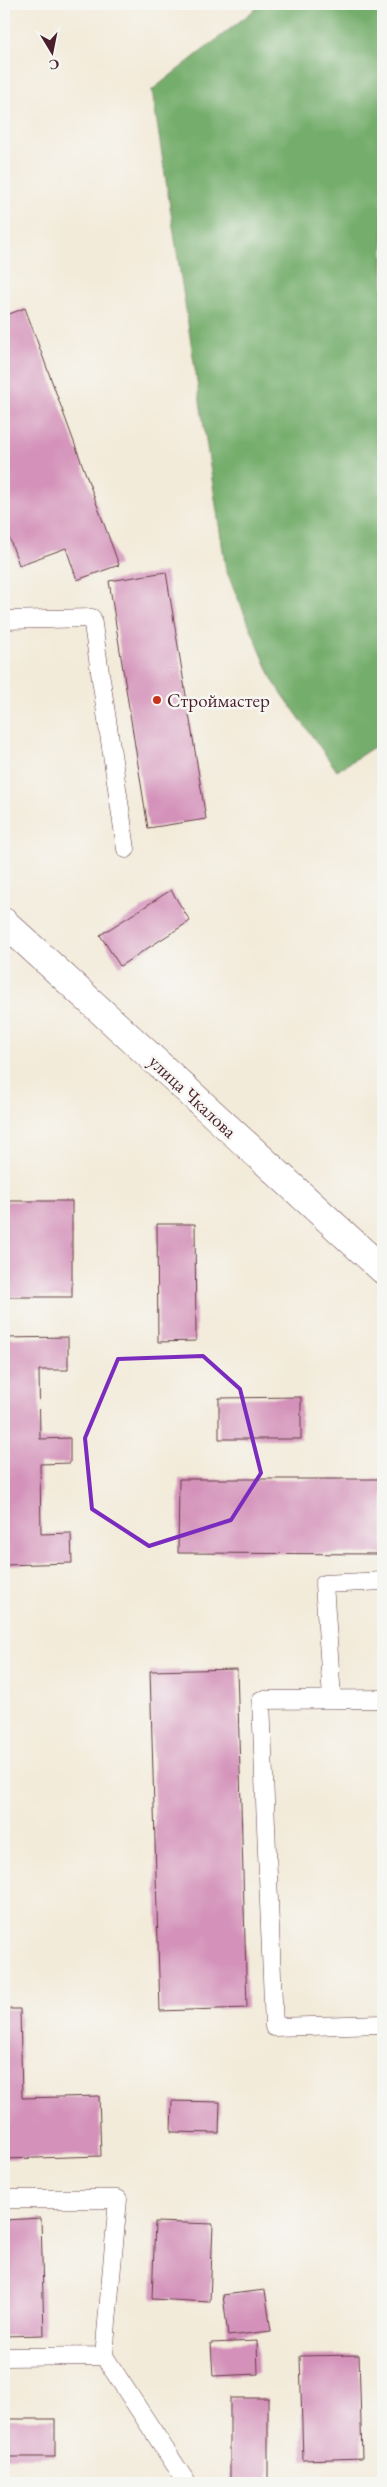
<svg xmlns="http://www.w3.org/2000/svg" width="387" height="2487" font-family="'EB Garamond',serif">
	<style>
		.forest { fill: #74ad6c; stroke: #5f664c }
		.building { fill: #d492ba }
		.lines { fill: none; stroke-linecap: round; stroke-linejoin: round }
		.service-casing { stroke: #633e45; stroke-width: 19 }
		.minor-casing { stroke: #633e45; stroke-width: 29 }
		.service { stroke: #fff; stroke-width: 18 }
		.minor { stroke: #fff; stroke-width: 28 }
		.marked { fill: none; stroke: #7b2cbf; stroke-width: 4; stroke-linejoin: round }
		.poi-dot { fill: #c8321e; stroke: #f6f6f2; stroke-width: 2 }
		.labels { text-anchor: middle; stroke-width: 5; stroke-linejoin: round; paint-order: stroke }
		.poi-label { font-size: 19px; fill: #4a1f2b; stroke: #f6f6f2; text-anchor: start }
		.street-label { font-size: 19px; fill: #4a1f2b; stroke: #f6f6f2 }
	</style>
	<rect width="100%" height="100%" fill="#f6f6f2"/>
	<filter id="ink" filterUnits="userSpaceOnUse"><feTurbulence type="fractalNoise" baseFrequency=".02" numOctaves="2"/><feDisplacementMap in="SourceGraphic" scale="10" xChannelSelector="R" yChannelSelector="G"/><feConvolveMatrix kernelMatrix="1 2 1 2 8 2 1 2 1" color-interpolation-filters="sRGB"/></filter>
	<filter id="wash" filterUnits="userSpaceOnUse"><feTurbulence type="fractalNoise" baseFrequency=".0096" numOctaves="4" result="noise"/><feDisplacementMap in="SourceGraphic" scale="20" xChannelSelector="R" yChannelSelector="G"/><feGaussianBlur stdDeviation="1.12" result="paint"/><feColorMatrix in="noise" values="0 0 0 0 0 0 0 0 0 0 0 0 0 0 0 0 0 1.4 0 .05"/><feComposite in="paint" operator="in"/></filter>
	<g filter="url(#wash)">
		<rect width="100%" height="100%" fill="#f3ebda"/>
		<polygon class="forest" points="262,4 383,4 383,741 337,771 273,681 226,570 152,90"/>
		<g id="blocks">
			<g class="building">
				<polygon points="25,308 119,565 77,580 66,548 19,565 4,523 4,384 6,383 4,378 4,316"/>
				<polygon points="166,572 206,819 148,828 109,581"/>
				<polygon points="171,890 190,921 120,966 100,935"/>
				<rect x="4" y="1201" width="68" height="96"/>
				<polygon points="157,1224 195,1224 196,1341 158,1342"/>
				<polygon points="68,1337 68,1370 39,1370 40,1439 70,1438 70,1463 40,1464 41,1534 71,1533 72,1563 4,1565 4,1338"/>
				<polygon points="301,1397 301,1439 219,1439 219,1398"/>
				<polygon points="179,1479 383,1479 383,1554 178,1553"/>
				<polygon points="237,1669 247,2008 160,2011 150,1671"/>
				<polygon points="4,2009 20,2009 22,2098 99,2096 101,2156 4,2159"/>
				<polygon points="172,2101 220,2102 219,2133 171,2132"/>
				<polygon points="41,2218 44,2335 4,2336 4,2220"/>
				<polygon points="155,2222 213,2224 210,2302 152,2299"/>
				<polygon points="265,2290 271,2331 228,2336 223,2295"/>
				<polygon points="257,2341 258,2374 213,2376 211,2343"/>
				<polygon points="359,2355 362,2458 303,2460 300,2356"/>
				<rect x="230" y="2398" width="38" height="85"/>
				<rect x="4" y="2419" width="51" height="38"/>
			</g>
		</g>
	</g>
	<g filter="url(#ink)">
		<use href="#blocks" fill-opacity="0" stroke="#633e45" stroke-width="1"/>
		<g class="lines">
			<g class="service-casing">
				<g id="service">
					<polyline points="4,620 92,618 126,849"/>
					<polyline points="332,1698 324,1584 383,1581"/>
					<polyline points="383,1699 261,1700 274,2027 383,2024"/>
					<polyline points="4,2199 118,2199 104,2356 4,2357"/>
					<polyline points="104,2356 187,2483"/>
				</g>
			</g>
			<g class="minor-casing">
				<polyline id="minor" points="4,922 383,1270"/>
			</g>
			<use href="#service" class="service"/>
			<use href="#minor" class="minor"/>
		</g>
	</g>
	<path class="marked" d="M203,1356L240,1389L261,1473L231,1520L149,1546L92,1509L85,1438L118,1359Z"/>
	<circle class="poi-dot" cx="157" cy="700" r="5"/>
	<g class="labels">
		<g class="poi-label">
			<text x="167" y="707">Строймастер</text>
		</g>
		<g class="street-label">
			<text transform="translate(193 1096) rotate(43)" y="7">улица Чкалова</text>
		</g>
	</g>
	<rect width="387" height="2487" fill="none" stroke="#f6f6f2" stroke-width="20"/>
	<g transform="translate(52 52) rotate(170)" stroke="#f6f6f2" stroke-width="4" paint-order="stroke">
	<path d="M0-4L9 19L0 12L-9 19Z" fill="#4a1f2b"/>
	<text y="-8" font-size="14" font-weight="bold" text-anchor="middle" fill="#4a1f2b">С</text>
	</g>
</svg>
